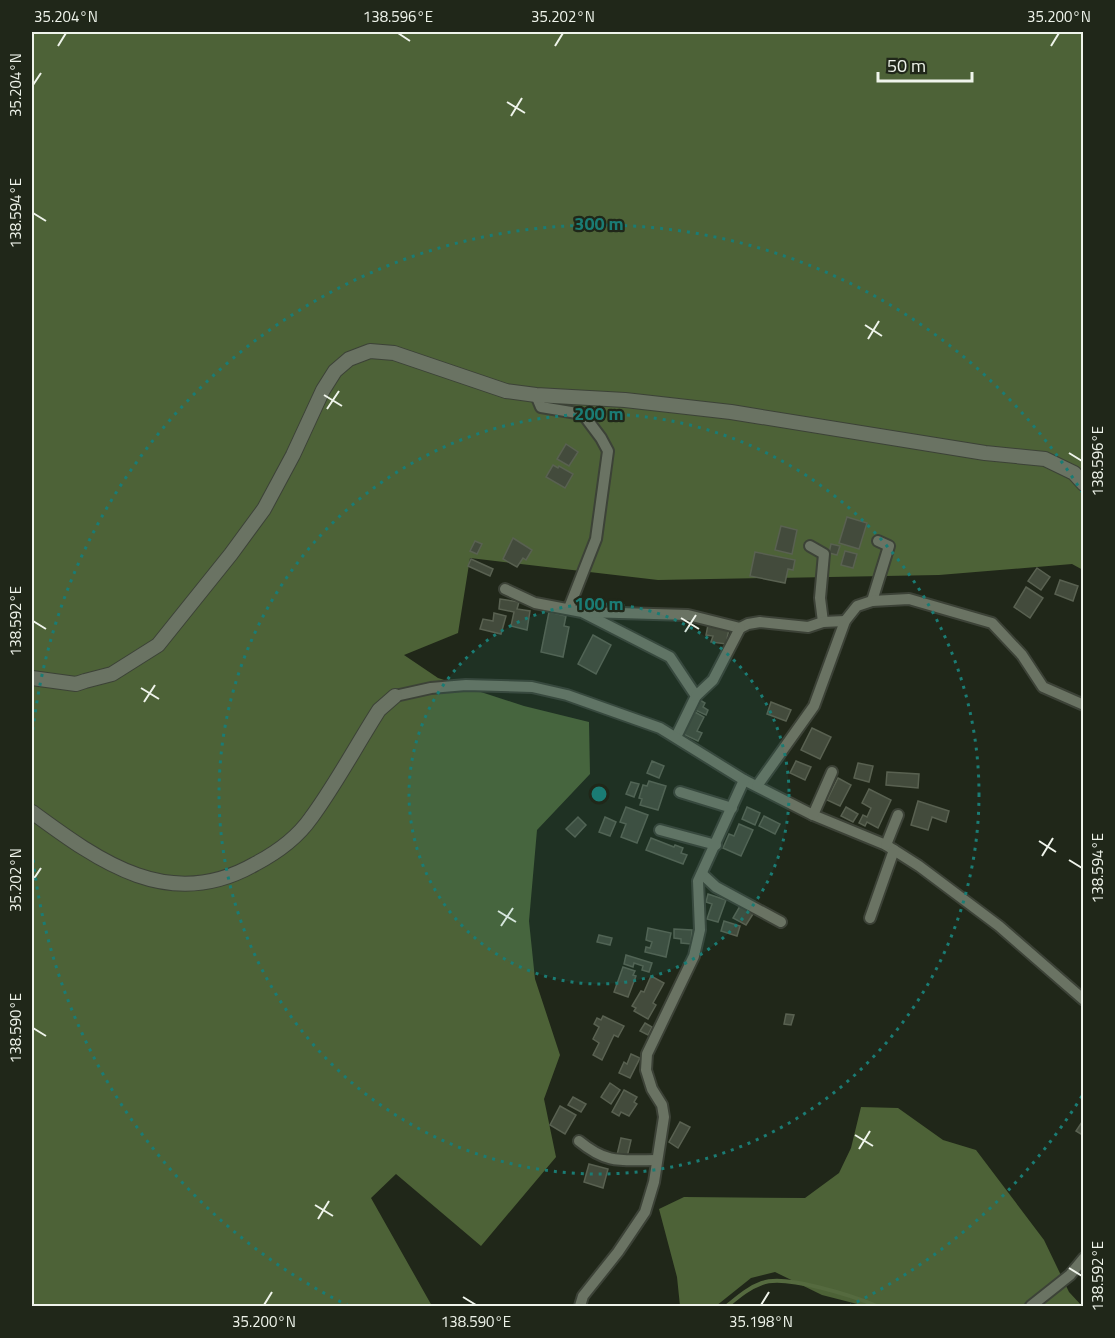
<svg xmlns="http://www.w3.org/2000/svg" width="1115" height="1338" font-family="'Titillium Web',sans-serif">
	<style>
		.forest { fill: #4d6237 }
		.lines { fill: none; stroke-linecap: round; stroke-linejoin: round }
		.stream { stroke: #556a3f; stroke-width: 4 }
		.building { fill: #434b3c; stroke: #596151; stroke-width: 1.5 }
		.minor-casing { stroke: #3c4237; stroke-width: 14 }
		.tertiary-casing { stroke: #3c4237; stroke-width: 16 }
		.minor { stroke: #6a7363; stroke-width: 10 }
		.tertiary { stroke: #6a7363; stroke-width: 14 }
		.ticks { fill: none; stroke: #eff4eb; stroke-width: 2 }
		.ring { fill: none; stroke: #1a7c74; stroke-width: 3; stroke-dasharray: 3 6 }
		.centre { fill: #1a7c74; stroke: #202719; stroke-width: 3 }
		.ring-label { font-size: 18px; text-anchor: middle; font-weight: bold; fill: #1a7c74; stroke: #202719; stroke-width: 4.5; stroke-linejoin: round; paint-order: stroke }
		.neatline { fill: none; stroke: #eff4eb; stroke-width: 2 }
		.ticks-label { font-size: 15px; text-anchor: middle; fill: #eff4eb }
	</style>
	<rect width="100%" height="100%" fill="#202719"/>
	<g class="forest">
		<polygon points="32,32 1083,32 1083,570 1072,564 939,575 658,580 470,558 458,633 404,655 438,678 524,706 589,722 590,774 537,830 529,921 535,979 560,1055 544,1099 556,1157 481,1246 396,1174 371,1198 432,1306 32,1306"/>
		<polygon points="861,1107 898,1108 943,1140 976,1150 1044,1240 1069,1292 1082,1306 865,1306 822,1295 775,1272 751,1278 716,1306 680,1306 677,1277 659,1209 684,1197 805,1198 839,1173 851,1148"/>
	</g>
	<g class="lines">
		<path class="stream" d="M727,1306C738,1297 748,1288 762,1283C786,1274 853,1296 877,1306"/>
	</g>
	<g class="building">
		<polygon points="566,444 578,452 569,466 557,459"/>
		<polygon points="553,465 558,468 559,466 573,474 565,488 546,477"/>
		<polygon points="847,517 867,523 859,549 839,543"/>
		<polygon points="781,526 797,530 792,554 775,550"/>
		<polygon points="513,538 532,550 526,560 523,558 517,567 503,559"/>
		<polygon points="475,541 482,544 477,554 470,551"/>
		<polygon points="831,544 840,546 837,555 829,553"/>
		<polygon points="845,551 857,554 853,568 841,565"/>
		<polygon points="755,552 795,560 793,570 788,569 785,583 750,576"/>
		<polygon points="471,559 493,569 490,576 468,566"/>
		<polygon points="1037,568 1050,577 1041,590 1028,581"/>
		<polygon points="1060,580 1078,586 1073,601 1055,594"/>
		<polygon points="1026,587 1043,598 1030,618 1014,607"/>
		<polygon points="500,599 519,602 517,609 530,611 527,630 511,626 514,612 499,609"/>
		<polygon points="549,612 566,616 564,626 569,627 563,657 541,652"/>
		<polygon points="494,613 506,616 501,634 480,629 483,619 493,621"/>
		<polygon points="708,625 729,629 726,644 711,642 713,636 706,635"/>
		<polygon points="593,635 611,645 596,674 578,664"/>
		<polygon points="700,700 705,703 703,707 708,710 706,715 695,710"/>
		<polygon points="771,702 791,710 786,721 767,714"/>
		<polygon points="695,712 704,717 697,731 702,733 698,741 683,734"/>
		<polygon points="812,728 831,737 820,759 801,750"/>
		<polygon points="652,761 664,766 659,778 647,773"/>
		<polygon points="796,761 811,767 805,780 790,773"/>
		<polygon points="858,763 873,766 869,782 854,778"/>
		<polygon points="887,772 919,774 918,788 886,785"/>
		<polygon points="838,778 851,785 840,806 827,800"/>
		<polygon points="649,781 666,786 658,810 640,805 642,799 639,798 643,785 647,786"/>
		<polygon points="631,782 639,784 634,797 626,794"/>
		<polygon points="869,789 891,800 878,828 867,822 865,826 859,823 863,815 867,817 871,808 862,803"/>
		<polygon points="918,801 949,811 946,822 932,817 928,830 911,825"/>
		<polygon points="626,807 648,815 637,843 621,837 626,824 620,822"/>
		<polygon points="747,807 760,813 755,825 742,819"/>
		<polygon points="846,807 858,814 853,822 841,816"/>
		<polygon points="764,816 780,824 775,834 759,826"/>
		<polygon points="578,817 586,825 575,837 566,829"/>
		<polygon points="605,817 616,822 610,836 599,832"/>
		<polygon points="739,824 753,830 741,856 723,848 729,834 734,836"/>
		<polygon points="651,838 674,847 675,845 683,848 681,853 687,855 683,864 646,850"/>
		<polygon points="708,894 726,900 718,922 707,919 712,904 706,902"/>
		<polygon points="740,906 753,914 746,925 733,918"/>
		<polygon points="724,921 740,926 737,936 721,931"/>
		<polygon points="648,928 671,933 666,957 645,952 646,947 650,948 652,942 646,940"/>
		<polygon points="674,929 692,930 691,944 681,943 681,939 674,938"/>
		<polygon points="599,935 612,938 610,945 597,942"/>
		<polygon points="626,955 652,963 649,972 642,970 643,966 634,963 633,967 624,964"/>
		<polygon points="623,967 635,971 633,975 636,976 628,997 614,992"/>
		<polygon points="651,976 664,983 653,1003 656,1005 648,1019 634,1011 636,1008 632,1006 641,991 644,992"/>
		<polygon points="786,1014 794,1015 791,1025 784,1024"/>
		<polygon points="603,1016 624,1026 618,1037 614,1035 602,1060 593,1055 599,1043 593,1039 599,1027 594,1024 597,1018 601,1020"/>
		<polygon points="645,1023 652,1027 648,1035 640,1031"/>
		<polygon points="631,1054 640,1058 630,1078 619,1073 624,1062 627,1064"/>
		<polygon points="610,1083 620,1090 611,1104 601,1097"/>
		<polygon points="624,1090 637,1097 634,1102 637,1104 629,1116 621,1112 619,1116 612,1112"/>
		<polygon points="573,1097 586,1104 581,1112 568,1105"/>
		<polygon points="560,1106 576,1115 565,1134 550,1125"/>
		<polygon points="1084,1119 1084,1136 1076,1131"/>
		<polygon points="680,1122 690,1127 678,1148 669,1142"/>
		<polygon points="621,1138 631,1140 627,1157 617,1155"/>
		<polygon points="589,1164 608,1169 603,1188 584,1182"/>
	</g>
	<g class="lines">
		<g class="minor-casing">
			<g id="minor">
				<polyline points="536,395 541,407 583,414 601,438 608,451 596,539 569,608"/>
				<polyline points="810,546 824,554 820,598 823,622"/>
				<polyline points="505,589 535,603 582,612 670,657 696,696 676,737"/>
				<polyline points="872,601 889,546 878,541"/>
				<polyline points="585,612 688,615 740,628 748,624 760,622 808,627 823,622 845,621"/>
				<polyline points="395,696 431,688 466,685 532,687 567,695 660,728 744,780 813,815 886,845 919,866 999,926 1084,1000"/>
				<polyline points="696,696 713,680 740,628"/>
				<polyline points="757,786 814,706 845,621 857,606 872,601 909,599 992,623 1022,655 1043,687 1084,705"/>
				<polyline points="680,792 732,808"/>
				<polyline points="813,815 832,772"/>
				<polyline points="660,830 716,845"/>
				<polyline points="886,845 898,815"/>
				<polyline points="702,874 716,887 781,922"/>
				<polyline points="870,918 894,850"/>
				<path d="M579,1141C608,1165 622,1160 657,1160"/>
				<polyline points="580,1306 583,1296 618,1252 645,1212 654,1182 664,1117 662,1105 652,1089 646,1070 647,1054 694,956 700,930 698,881 744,780"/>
				<polyline points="1031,1306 1070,1275 1084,1258"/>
			</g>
		</g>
		<g class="tertiary-casing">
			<g id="tertiary">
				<polyline points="32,678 76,684 85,681 112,674 158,645 231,554 264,509 293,455 323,390 335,371 349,359 370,351 394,353 506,391 536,395 625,400 731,412 985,453 1045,459 1074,473 1084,484"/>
				<path d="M32,812C100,862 170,913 255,864C276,853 297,838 311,818C336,784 356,746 379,710L395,696"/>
			</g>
		</g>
		<use href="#minor" class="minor"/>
		<use href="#tertiary" class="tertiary"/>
	</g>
	<path class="ticks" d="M398,33L410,41M58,46L66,33M555,46L563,33M1051,46L1059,33M33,85L41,73M507,102L525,113M511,116L522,98M33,213L46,221M865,325L882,336M868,339L879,321M324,395L342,406M327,409L339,391M1069,453L1082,461M681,618L699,629M33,621L46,629M685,632L696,615M141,688L159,699M144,702L155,685M1039,841L1056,852M1042,856L1053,838M1069,860L1082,868M33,880L41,868M498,911L516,922M501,926L513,908M33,1028L46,1036M855,1135L873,1146M859,1149L870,1131M315,1205L333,1216M318,1219L329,1201M1069,1268L1082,1276M463,1297L476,1305M264,1305L272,1292M761,1305L769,1292"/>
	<circle cx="599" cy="794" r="190" fill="#1a7c74" fill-opacity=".12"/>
	<g class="ring">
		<circle cx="599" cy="794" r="190"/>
		<circle cx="599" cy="794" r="380"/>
		<path d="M1082 1096A570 570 0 0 1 849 1306M349 1306A570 570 0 0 1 32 849M32 739A570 570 0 0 1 1082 492"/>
	</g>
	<circle cx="599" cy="794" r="9" class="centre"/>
	<g class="ring-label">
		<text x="599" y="230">300 m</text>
		<text x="599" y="420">200 m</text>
		<text x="599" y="610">100 m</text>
	</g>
	<rect width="1115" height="1338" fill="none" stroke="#202719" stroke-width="66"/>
	<path d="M878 72v9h94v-9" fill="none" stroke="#eff4eb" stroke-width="3"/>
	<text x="887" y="72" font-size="18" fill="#eff4eb" stroke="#202719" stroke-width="4.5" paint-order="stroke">50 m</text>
	<rect x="33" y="33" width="1049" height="1272" class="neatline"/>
	<g class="ticks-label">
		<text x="66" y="22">35.204°N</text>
		<text x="398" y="22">138.596°E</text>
		<text x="563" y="22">35.202°N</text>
		<text x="1059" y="22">35.200°N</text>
		<text transform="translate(16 85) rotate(-90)" y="5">35.204°N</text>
		<text transform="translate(16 213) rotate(-90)" y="5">138.594°E</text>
		<text transform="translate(1098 461) rotate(-90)" y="5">138.596°E</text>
		<text transform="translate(16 621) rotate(-90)" y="5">138.592°E</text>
		<text transform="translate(1098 868) rotate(-90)" y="5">138.594°E</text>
		<text transform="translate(16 880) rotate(-90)" y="5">35.202°N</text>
		<text transform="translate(16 1028) rotate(-90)" y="5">138.590°E</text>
		<text transform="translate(1098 1276) rotate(-90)" y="5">138.592°E</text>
		<text x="264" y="1327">35.200°N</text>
		<text x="476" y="1327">138.590°E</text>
		<text x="761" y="1327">35.198°N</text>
	</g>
</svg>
